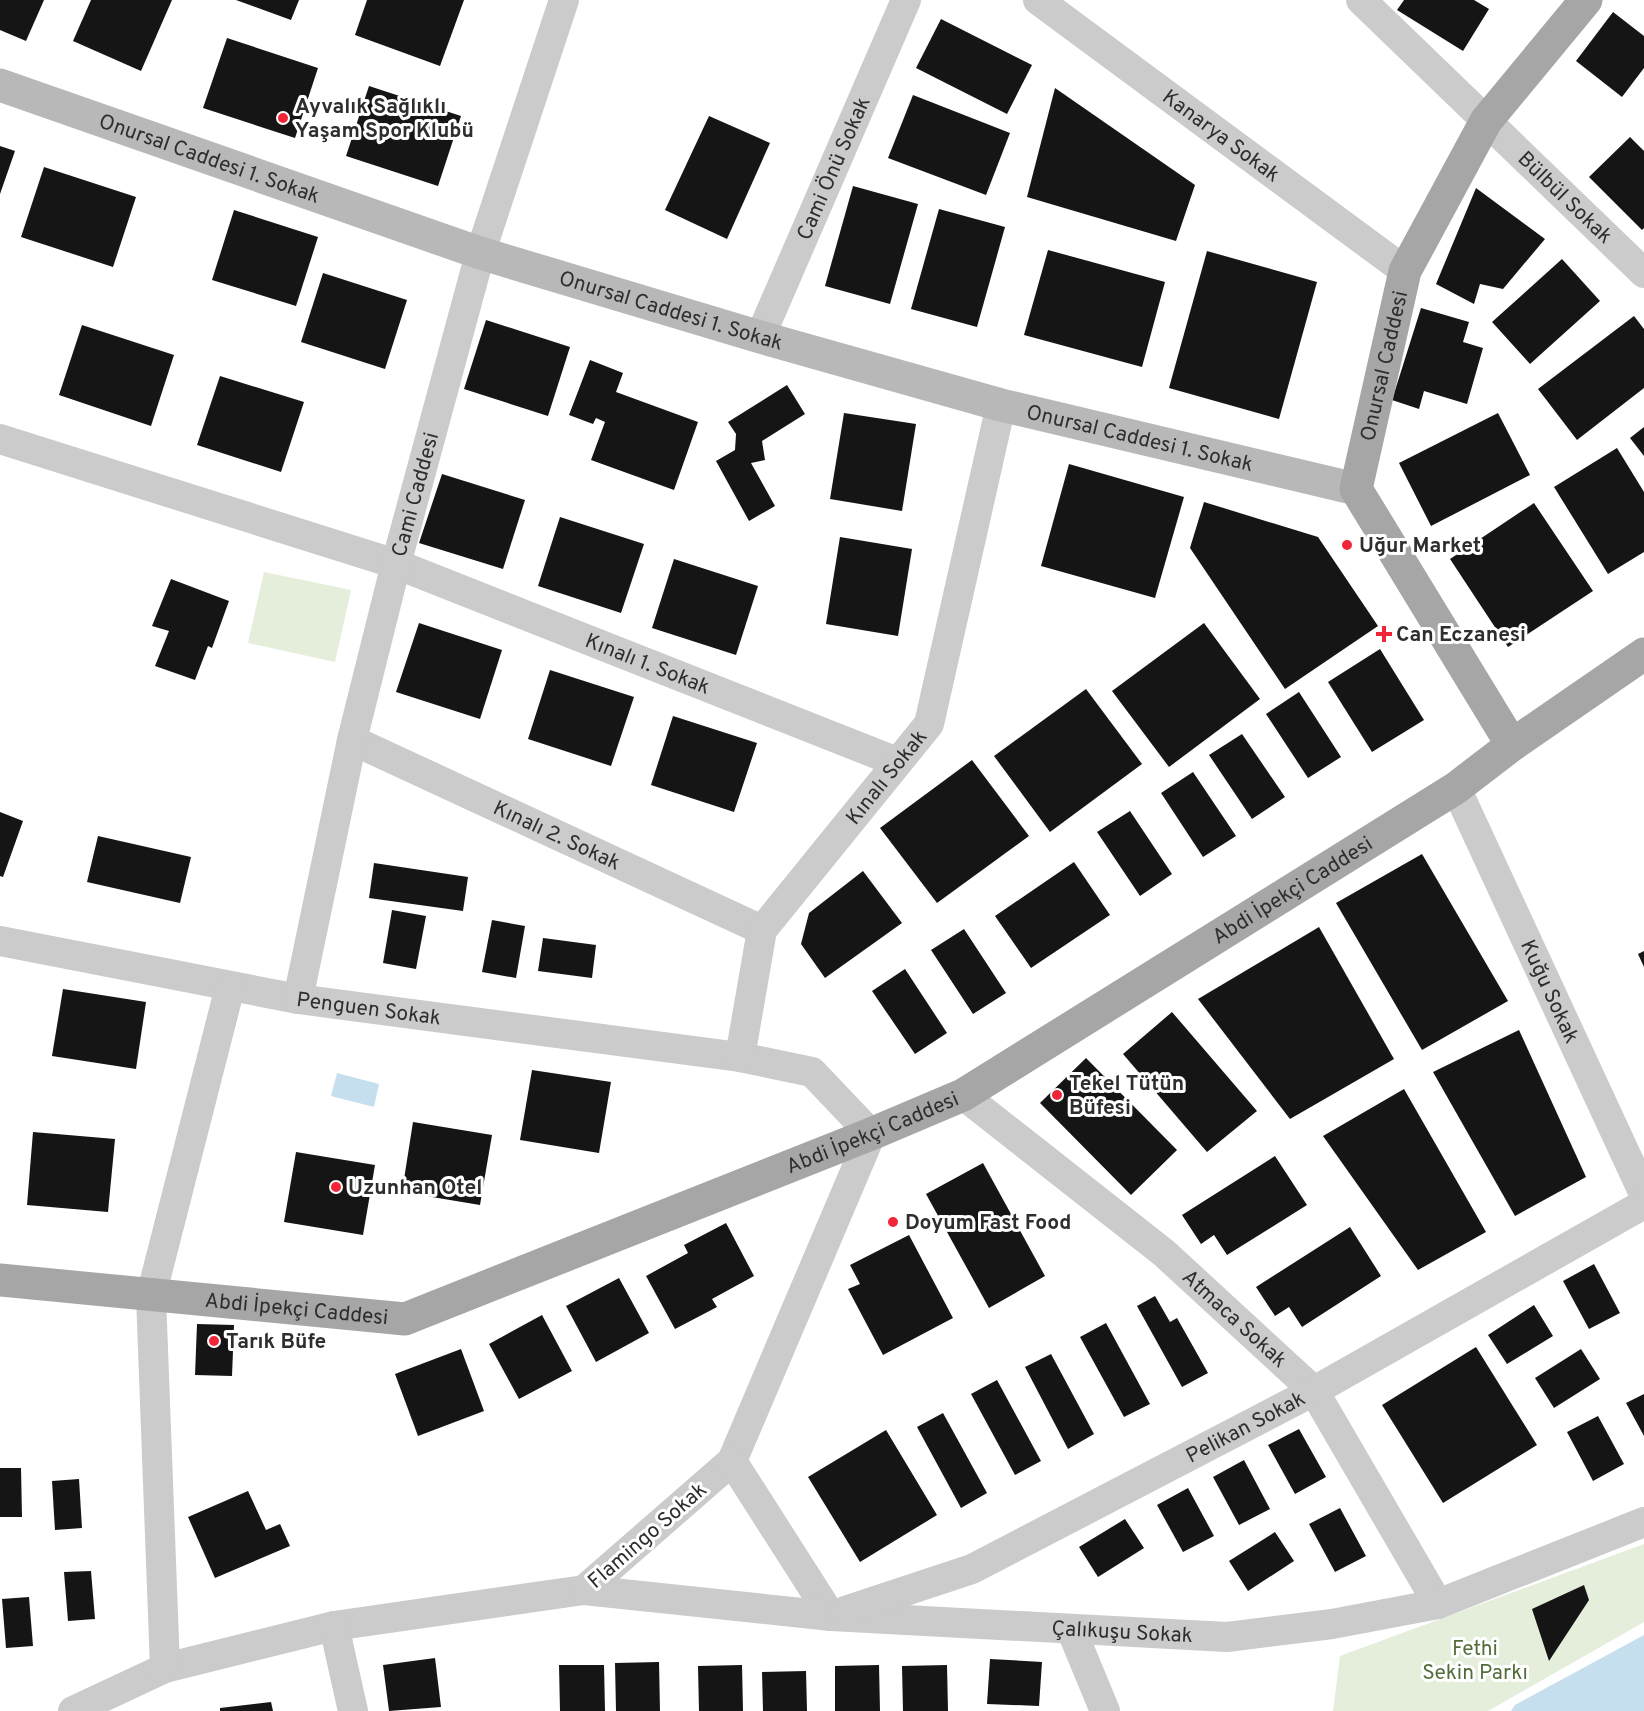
<svg xmlns="http://www.w3.org/2000/svg" width="1644" height="1711" font-family="Overpass,sans-serif">
	<style>
		.green { fill: #e5eddb }
		.water { fill: #c6dfee }
		.building { fill: #151515 }
		.lines { fill: none; stroke-linecap: round; stroke-linejoin: round }
		.street { stroke: #cbcbcb; stroke-width: 30 }
		.secondary { stroke: #b8b8b8; stroke-width: 33 }
		.primary { stroke: #a6a6a6; stroke-width: 33 }
		.poi-dot { fill: #f02638; stroke: #fff; stroke-width: 2 }
		.labels { text-anchor: middle; stroke-width: 6; stroke-linejoin: round; paint-order: stroke }
		.poi-label { font-size: 21px; font-weight: bold; fill: #2e2e2e; stroke: #fff; text-anchor: start }
		.street-label { font-size: 21px; fill: #2e2e2e; stroke: #fff }
		.park-label { font-size: 21px; fill: #526d39; stroke: #fff }
	</style>
	<rect width="100%" height="100%" fill="#fff"/>
	<g class="green">
		<polygon points="264,572 351,590 335,662 248,643"/>
		<polygon points="1644,1544 1644,1622 1488,1711 1333,1711 1340,1656"/>
	</g>
	<g class="water">
		<polygon points="337,1073 379,1084 374,1107 331,1096"/>
		<polygon points="1644,1635 1644,1711 1511,1711 1515,1705"/>
	</g>
	<g class="building">
		<polygon points="0,0 44,0 26,41 0,30"/>
		<polygon points="91,0 172,0 141,71 73,41"/>
		<polygon points="236,0 299,0 291,20"/>
		<polygon points="367,0 464,0 440,66 355,35"/>
		<polygon points="1404,0 1474,0 1489,9 1463,51 1397,10"/>
		<polygon points="1613,12 1644,36 1644,68 1622,97 1576,61"/>
		<polygon points="941,19 1032,65 1007,114 916,68"/>
		<polygon points="227,38 318,68 295,138 203,108"/>
		<polygon points="369,86 461,116 438,186 346,156"/>
		<polygon points="1055,88 1195,185 1176,241 1027,197"/>
		<polygon points="913,95 1010,133 986,195 888,158"/>
		<polygon points="709,116 770,143 727,239 665,210"/>
		<polygon points="1630,137 1644,151 1644,228 1642,230 1589,177"/>
		<polygon points="0,146 15,151 0,194"/>
		<polygon points="44,167 136,197 113,267 21,237"/>
		<polygon points="853,186 918,204 890,304 825,286"/>
		<polygon points="1476,188 1545,239 1503,289 1480,284 1474,304 1436,284"/>
		<polygon points="939,209 1005,227 977,327 911,309"/>
		<polygon points="234,210 318,237 296,306 212,280"/>
		<polygon points="1048,250 1165,282 1142,367 1024,335"/>
		<polygon points="1207,251 1317,282 1279,419 1169,388"/>
		<polygon points="1562,259 1600,301 1530,364 1492,322"/>
		<polygon points="323,273 407,300 385,369 301,342"/>
		<polygon points="1421,308 1469,322 1463,342 1483,348 1467,404 1424,391 1419,409 1392,400"/>
		<polygon points="1634,316 1644,329 1644,388 1577,440 1538,389"/>
		<polygon points="486,320 570,347 548,416 464,389"/>
		<polygon points="82,325 174,355 151,426 59,395"/>
		<polygon points="590,360 623,373 616,392 698,422 674,490 591,460 605,422 596,418 593,424 569,415"/>
		<polygon points="220,376 304,402 281,472 197,445"/>
		<polygon points="787,385 805,414 762,441 765,460 751,463 775,506 749,521 716,461 735,450 736,434 728,422"/>
		<polygon points="844,413 916,424 902,511 830,499"/>
		<polygon points="1498,413 1530,475 1431,526 1399,463"/>
		<polygon points="1644,427 1644,456 1630,438"/>
		<polygon points="1617,448 1644,492 1644,552 1608,574 1554,487"/>
		<polygon points="1069,464 1184,497 1155,598 1041,566"/>
		<polygon points="442,474 525,500 503,569 419,543"/>
		<polygon points="1204,502 1318,537 1378,626 1285,689 1190,548"/>
		<polygon points="1534,503 1593,591 1508,647 1450,559"/>
		<polygon points="560,517 644,544 621,613 538,586"/>
		<polygon points="840,537 912,549 898,636 826,624"/>
		<polygon points="674,559 758,586 736,655 652,628"/>
		<polygon points="171,579 229,601 212,648 208,646 195,680 155,666 169,631 152,626"/>
		<polygon points="419,623 502,650 480,719 396,692"/>
		<polygon points="1204,623 1260,699 1169,767 1112,691"/>
		<polygon points="1380,649 1424,720 1372,752 1328,682"/>
		<polygon points="550,670 634,697 611,766 528,739"/>
		<polygon points="1086,689 1142,764 1050,832 994,756"/>
		<polygon points="1299,692 1341,757 1308,778 1266,714"/>
		<polygon points="673,716 757,743 734,812 651,785"/>
		<polygon points="1242,734 1285,797 1252,819 1209,755"/>
		<polygon points="972,760 1029,836 937,903 880,828"/>
		<polygon points="1193,772 1236,836 1203,857 1161,793"/>
		<polygon points="1130,811 1172,874 1140,896 1097,832"/>
		<polygon points="0,812 23,821 3,877 0,876"/>
		<polygon points="98,836 191,857 180,903 87,882"/>
		<polygon points="1422,854 1508,1001 1422,1050 1336,903"/>
		<polygon points="1074,862 1110,915 1031,968 995,916"/>
		<polygon points="374,863 468,877 463,911 369,898"/>
		<polygon points="863,871 902,923 825,978 801,944 809,913"/>
		<polygon points="392,910 426,916 416,969 383,963"/>
		<polygon points="492,920 525,926 516,978 482,972"/>
		<polygon points="1319,927 1394,1059 1290,1119 1198,999"/>
		<polygon points="964,929 1006,993 973,1014 931,950"/>
		<polygon points="543,938 596,945 592,978 538,971"/>
		<polygon points="1644,951 1644,967 1638,954"/>
		<polygon points="905,969 947,1033 915,1054 872,991"/>
		<polygon points="63,989 146,1002 136,1069 52,1056"/>
		<polygon points="1172,1012 1257,1111 1207,1152 1123,1054"/>
		<polygon points="1519,1030 1586,1177 1515,1216 1433,1072"/>
		<polygon points="1086,1058 1177,1150 1131,1195 1040,1103"/>
		<polygon points="532,1070 611,1082 599,1153 520,1140"/>
		<polygon points="1404,1089 1486,1232 1418,1270 1323,1136"/>
		<polygon points="413,1122 492,1135 480,1205 402,1192"/>
		<polygon points="33,1132 115,1139 108,1212 27,1205"/>
		<polygon points="296,1152 375,1165 363,1235 284,1222"/>
		<polygon points="1275,1156 1307,1205 1227,1255 1214,1235 1201,1244 1182,1215"/>
		<polygon points="983,1163 1045,1276 989,1308 926,1194"/>
		<polygon points="726,1223 754,1276 712,1299 717,1307 675,1329 646,1276 688,1253 684,1245"/>
		<polygon points="1350,1227 1381,1276 1302,1327 1289,1307 1275,1316 1256,1287"/>
		<polygon points="909,1235 953,1318 883,1355 848,1289 860,1284 850,1265"/>
		<polygon points="1594,1264 1620,1313 1589,1329 1563,1281"/>
		<polygon points="619,1278 649,1333 596,1362 566,1306"/>
		<polygon points="1155,1296 1170,1322 1177,1318 1208,1373 1182,1387 1137,1306"/>
		<polygon points="1534,1305 1553,1336 1507,1364 1488,1335"/>
		<polygon points="542,1315 572,1371 519,1399 489,1344"/>
		<polygon points="1106,1323 1150,1404 1124,1417 1080,1337"/>
		<polygon points="197,1324 234,1325 232,1376 195,1375"/>
		<polygon points="1476,1347 1537,1445 1443,1503 1382,1405"/>
		<polygon points="461,1349 484,1411 418,1436 395,1374"/>
		<polygon points="1581,1349 1600,1379 1554,1408 1535,1378"/>
		<polygon points="1051,1354 1094,1434 1068,1449 1025,1367"/>
		<polygon points="997,1380 1041,1461 1015,1475 971,1394"/>
		<polygon points="1644,1394 1644,1436 1626,1403"/>
		<polygon points="943,1413 987,1493 961,1508 917,1427"/>
		<polygon points="1598,1416 1624,1464 1593,1481 1567,1432"/>
		<polygon points="1299,1429 1326,1477 1295,1494 1268,1445"/>
		<polygon points="886,1430 937,1515 860,1562 808,1477"/>
		<polygon points="1244,1460 1270,1509 1239,1525 1213,1477"/>
		<polygon points="0,1468 21,1468 22,1517 0,1517"/>
		<polygon points="79,1479 82,1528 55,1530 52,1481"/>
		<polygon points="1188,1488 1214,1536 1183,1552 1157,1505"/>
		<polygon points="248,1491 266,1530 280,1524 290,1546 215,1578 188,1517"/>
		<polygon points="1340,1508 1366,1556 1335,1572 1309,1524"/>
		<polygon points="1125,1519 1144,1548 1098,1577 1079,1547"/>
		<polygon points="1275,1532 1294,1561 1248,1591 1229,1561"/>
		<polygon points="91,1571 95,1619 68,1621 64,1572"/>
		<polygon points="1584,1585 1589,1600 1549,1661 1532,1609"/>
		<polygon points="29,1597 33,1646 6,1648 2,1599"/>
		<polygon points="435,1658 441,1707 389,1711 383,1665"/>
		<polygon points="990,1659 1042,1662 1039,1706 987,1704"/>
		<polygon points="659,1662 660,1711 616,1711 615,1663"/>
		<polygon points="559,1665 604,1665 605,1711 560,1711"/>
		<polygon points="742,1665 743,1711 699,1711 698,1666"/>
		<polygon points="879,1665 880,1711 835,1711 835,1666"/>
		<polygon points="947,1665 948,1711 903,1711 902,1666"/>
		<polygon points="806,1671 807,1711 763,1711 762,1672"/>
		<polygon points="271,1702 273,1711 220,1711 220,1708"/>
	</g>
	<g class="lines">
		<g class="street">
			<path id="s1" d="M1038,0L1405,271"/>
			<path id="s2" d="M1361,0L1644,273"/>
			<path id="s3" d="M760,337L906,0"/>
			<path id="s4" d="M0,439L396,564L897,762"/>
			<path id="s5" d="M352,740L762,930"/>
			<path id="s6" d="M1456,788L1644,1194"/>
			<path id="s7" d="M0,941L298,999L740,1057L812,1072L871,1134L732,1461L584,1590L334,1626L165,1668L73,1711"/>
			<path id="s8" d="M298,999L352,740L396,564L480,254L564,0"/>
			<path id="s9" d="M740,1057L762,930L929,724L1001,405"/>
			<path id="s10" d="M963,1095L1164,1253L1314,1391L1438,1604"/>
			<polyline points="732,1461 831,1616"/>
			<path id="s11" d="M584,1590L831,1616L1227,1637L1332,1624L1438,1604L1644,1522"/>
			<path id="s12" d="M845,1611L972,1569L1314,1391L1644,1204"/>
			<polyline points="334,1626 353,1711"/>
			<polyline points="1071,1629 1105,1711"/>
			<polyline points="165,1668 151,1296 230,987"/>
		</g>
		<path class="secondary" id="s13" d="M0,85L480,253L760,337L1001,405L1356,489"/>
		<g class="primary">
			<path id="s14" d="M1512,745L1356,489L1405,271L1486,121L1586,0"/>
			<path id="s15" d="M0,1280L405,1319L871,1134L963,1095L1456,788L1512,745L1644,654"/>
		</g>
	</g>
	<g class="poi-dot">
		<circle cx="283" cy="118" r="6"/>
		<circle cx="1347" cy="545" r="6"/>
		<path d="M1381 625h6v6h6v6h-6v6h-6v-6h-6v-6h6z"/>
		<circle cx="1057" cy="1095" r="6"/>
		<circle cx="336" cy="1187" r="6"/>
		<circle cx="893" cy="1222" r="6"/>
		<circle cx="214" cy="1341" r="6"/>
	</g>
	<g class="labels">
		<g class="poi-label">
			<text x="295" y="113">Ayvalık Sağlıklı<tspan x="295" dy="24">Yaşam Spor Klubü</tspan></text>
			<text x="1359" y="552">Uğur Market</text>
			<text x="1396" y="641">Can Eczanesi</text>
			<text x="1069" y="1090">Tekel Tütün<tspan x="1069" dy="24">Büfesi</tspan></text>
			<text x="348" y="1194">Uzunhan Otel</text>
			<text x="905" y="1229">Doyum Fast Food</text>
			<text x="226" y="1348">Tarık Büfe</text>
		</g>
		<g class="street-label">
			<text dy="7" stroke="none"><textPath href="#s1" startOffset="228">Kanarya Sokak</textPath></text>
			<text dy="7" stroke="none"><textPath href="#s13" startOffset="222">Onursal Caddesi 1. Sokak</textPath></text>
			<text dy="7" stroke="none"><textPath href="#s3" startOffset="184">Cami Önü Sokak</textPath></text>
			<text dy="7" stroke="none"><textPath href="#s2" startOffset="284">Bülbül Sokak</textPath></text>
			<text dy="7" stroke="none"><textPath href="#s13" startOffset="708">Onursal Caddesi 1. Sokak</textPath></text>
			<text dy="7" stroke="none"><textPath href="#s14" startOffset="426">Onursal Caddesi</textPath></text>
			<text dy="7" stroke="none"><textPath href="#s13" startOffset="1194">Onursal Caddesi 1. Sokak</textPath></text>
			<text dy="7" stroke="none"><textPath href="#s8" startOffset="518">Cami Caddesi</textPath></text>
			<text dy="7" stroke="none"><textPath href="#s4" startOffset="686">Kınalı 1. Sokak</textPath></text>
			<text dy="7" stroke="none"><textPath href="#s9" startOffset="326">Kınalı Sokak</textPath></text>
			<text dy="7" stroke="none"><textPath href="#s5" startOffset="226">Kınalı 2. Sokak</textPath></text>
			<text dy="7" stroke="none"><textPath href="#s15" startOffset="1396">Abdi İpekçi Caddesi</textPath></text>
			<text dy="7" stroke="none"><textPath href="#s6" startOffset="224">Kuğu Sokak</textPath></text>
			<text dy="7" stroke="none"><textPath href="#s7" startOffset="375">Penguen Sokak</textPath></text>
			<text dy="7" stroke="none"><textPath href="#s15" startOffset="910">Abdi İpekçi Caddesi</textPath></text>
			<text dy="7" stroke="none"><textPath href="#s15" startOffset="298">Abdi İpekçi Caddesi</textPath></text>
			<text dy="7" stroke="none"><textPath href="#s10" startOffset="352">Atmaca Sokak</textPath></text>
			<text dy="7" stroke="none"><textPath href="#s12" startOffset="442">Pelikan Sokak</textPath></text>
			<text transform="translate(647 1535) rotate(-41)" y="7">Flamingo Sokak</text>
			<text dy="7" stroke="none"><textPath href="#s11" startOffset="540">Çalıkuşu Sokak</textPath></text>
		</g>
		<g class="park-label">
			<text x="1475" y="1655">Fethi<tspan x="1475" dy="24">Sekin Parkı</tspan></text>
		</g>
	</g>
</svg>
